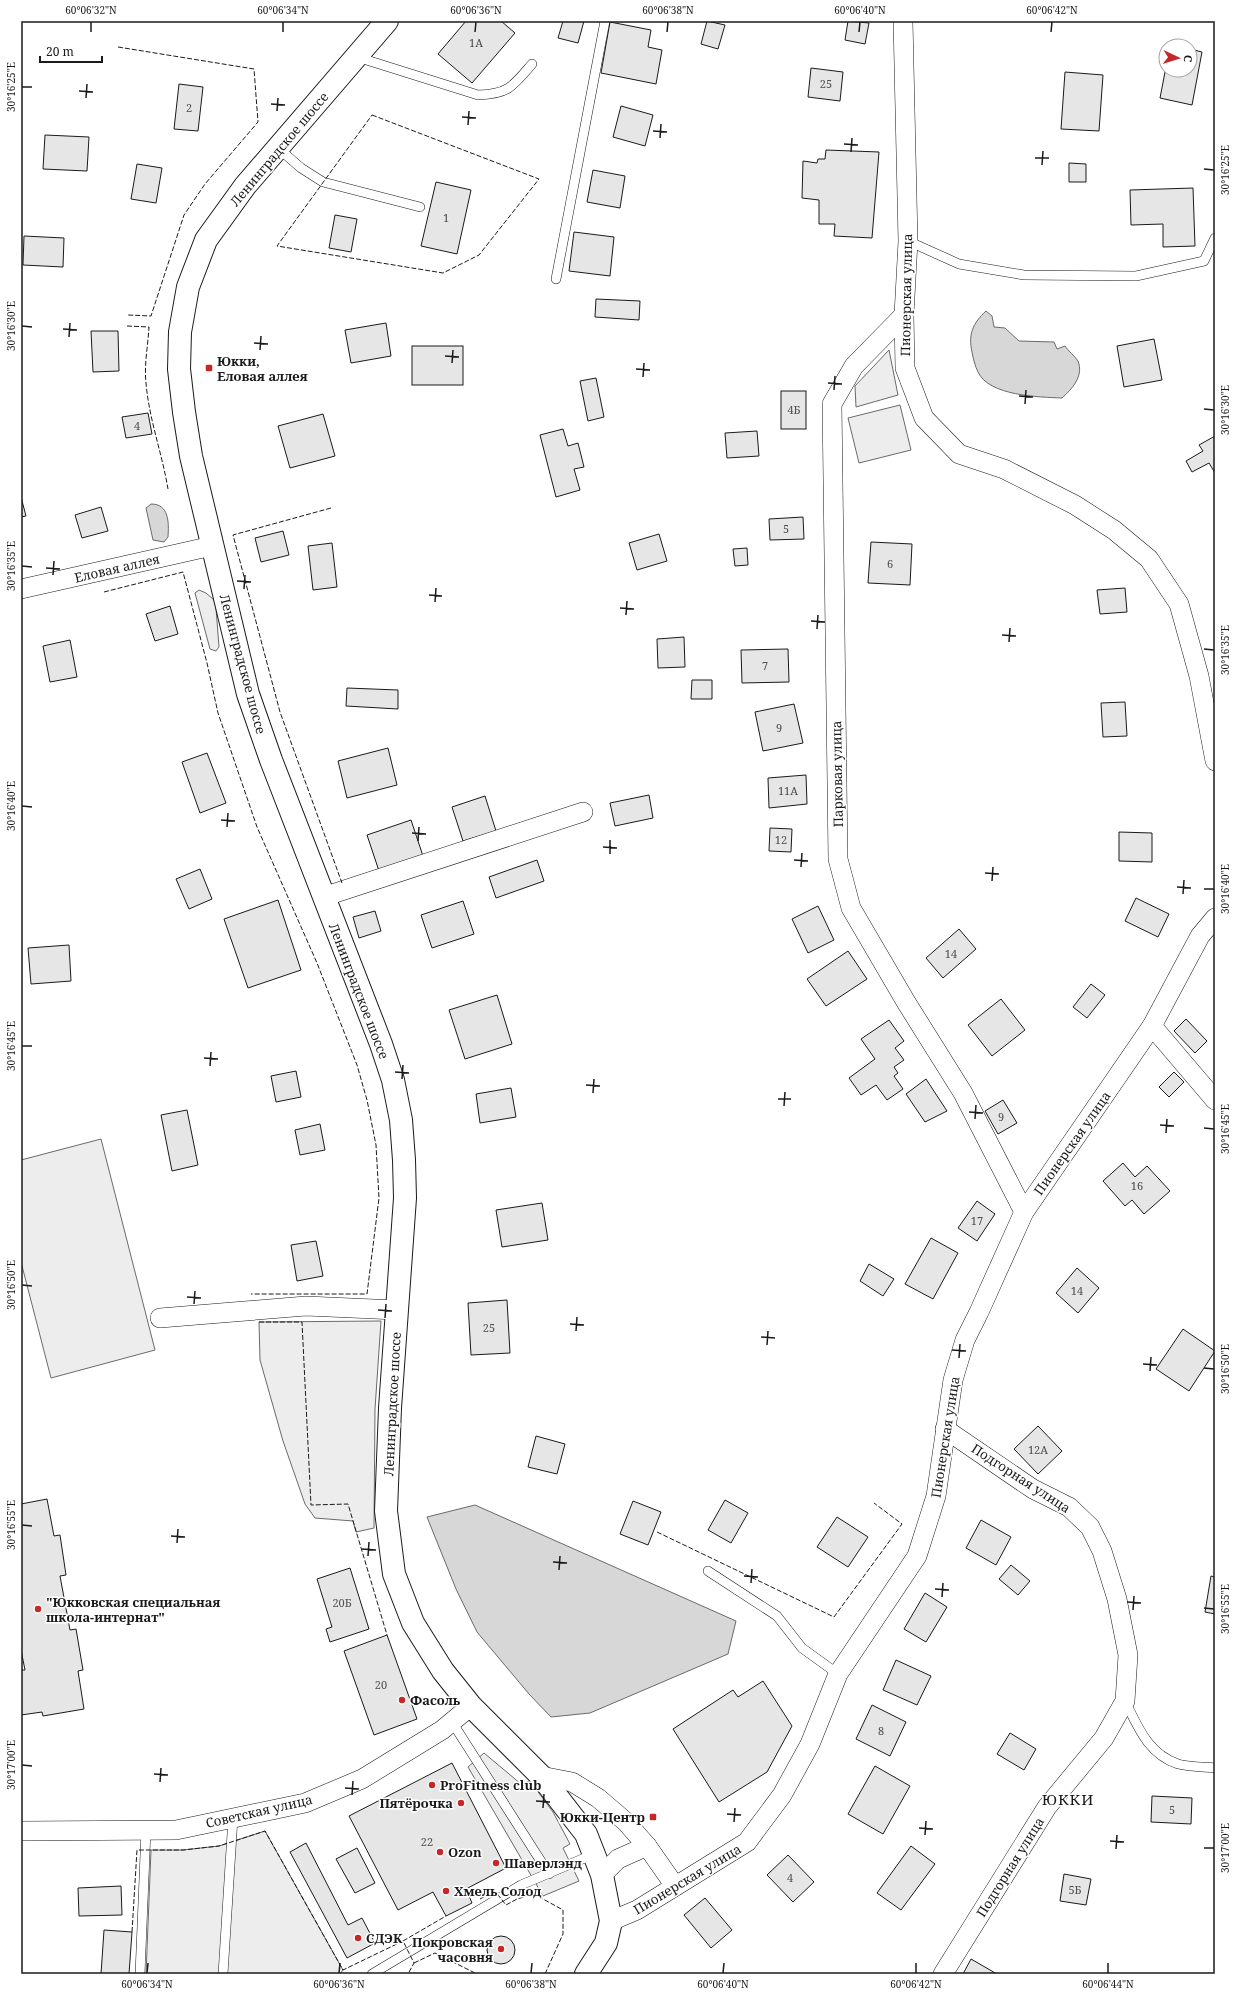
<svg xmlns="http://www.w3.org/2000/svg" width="1236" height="1995" font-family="'Noto Serif',serif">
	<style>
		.built { fill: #ededed; stroke: #6a6a6a }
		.water { fill: #d7d7d7; stroke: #6a6a6a }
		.building { fill: #e6e6e6; stroke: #1a1a1a }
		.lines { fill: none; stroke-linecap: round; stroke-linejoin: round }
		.service-casing { stroke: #1a1a1a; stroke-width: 10 }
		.minor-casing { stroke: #1a1a1a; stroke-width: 20 }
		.secondary-casing { stroke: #1a1a1a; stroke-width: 24 }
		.service { stroke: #fff; stroke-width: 9 }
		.minor { stroke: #fff; stroke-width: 19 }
		.secondary { stroke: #fff; stroke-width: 22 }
		.fence { stroke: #1a1a1a; stroke-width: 1; stroke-dasharray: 5 2; stroke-linecap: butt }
		.ticks { fill: none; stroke: #1a1a1a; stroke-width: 1.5 }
		.poi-dot { fill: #c62828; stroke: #fff; stroke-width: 1.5 }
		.labels { text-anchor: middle; stroke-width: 3; stroke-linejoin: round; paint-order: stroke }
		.number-label { font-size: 11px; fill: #4d4d4d }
		.street-label { font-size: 13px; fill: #1a1a1a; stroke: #fff }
		.poi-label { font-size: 13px; font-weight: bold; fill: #1a1a1a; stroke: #fff; text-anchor: start }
		.quarter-label { font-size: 15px; letter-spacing: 1px; fill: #1a1a1a; stroke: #fff }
		.neatline { fill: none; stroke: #1a1a1a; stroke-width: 1.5 }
		.ticks-label { font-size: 10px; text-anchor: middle; fill: #1a1a1a }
	</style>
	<rect width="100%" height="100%" fill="#fff"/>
	<g class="built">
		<polygon points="889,350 898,395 856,407 855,386"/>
		<polygon points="900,405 911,450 859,463 848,418"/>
		<polygon points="199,590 206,593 214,600 216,608 219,647 216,651 210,649 195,593"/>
		<polygon points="101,1139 155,1350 51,1378 21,1262 21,1160"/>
		<polygon points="381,1321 375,1409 374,1528 356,1532 353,1521 315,1518 305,1504 283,1441 260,1360 259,1322"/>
		<polygon points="484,1753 521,1784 530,1781 553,1812 570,1844 563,1848 579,1881 543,1896 468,1767"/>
		<polygon points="265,1831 343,1970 340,1974 146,1974 151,1850 183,1850 219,1846"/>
	</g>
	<g class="water">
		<path d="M986,311L992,316L994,327L1005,328L1019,341L1054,342L1057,349L1065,346C1068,351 1075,356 1078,361C1084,376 1072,389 1062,398C1039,397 989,396 978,372C975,366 973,358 972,352C968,334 973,323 986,311Z"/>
		<path d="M151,504C169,504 169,522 168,537L164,542L153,540L146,508Z"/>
		<polygon points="475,1505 736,1621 728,1654 590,1713 551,1717 529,1694 477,1632 456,1589 427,1517"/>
	</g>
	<g class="building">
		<polygon points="466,21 501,21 515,33 472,83 438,54"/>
		<polygon points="563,21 584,21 578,43 558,38"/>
		<polygon points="707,21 725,25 718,49 701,44"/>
		<polygon points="848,21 869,23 865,44 845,40"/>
		<polygon points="610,22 651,30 648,47 662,50 656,84 601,73"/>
		<polygon points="1190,49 1202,52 1192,105 1160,98 1166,67 1166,70 1190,70"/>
		<polygon points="811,68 843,72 840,101 808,97"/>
		<polygon points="1065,72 1103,75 1099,131 1061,129"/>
		<polygon points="179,84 203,87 198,131 174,129"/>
		<polygon points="621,106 653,115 645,146 613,137"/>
		<polygon points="45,135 89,137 87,171 43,169"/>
		<polygon points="826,150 879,152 872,238 834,236 835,224 819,224 819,200 802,198 803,161 817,163 818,159 825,159"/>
		<polygon points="1069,163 1086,164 1086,182 1069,182"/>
		<polygon points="137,164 162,168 156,203 131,199"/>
		<polygon points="593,170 625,176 620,208 587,202"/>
		<polygon points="436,182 471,190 457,254 421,246"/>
		<polygon points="1193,188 1195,246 1163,247 1163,224 1131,225 1130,190"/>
		<polygon points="335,215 357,219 351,252 329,248"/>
		<polygon points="574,232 614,237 610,276 569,271"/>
		<polygon points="24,236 64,238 63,267 23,265"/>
		<polygon points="596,299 640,301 639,320 595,317"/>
		<polygon points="386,323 391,356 351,363 345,330"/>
		<polygon points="91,331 118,331 119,371 93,372"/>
		<polygon points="1154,339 1162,380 1124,387 1117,346"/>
		<rect x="412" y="346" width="51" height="39"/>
		<polygon points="596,378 604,417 588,421 580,381"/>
		<rect x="781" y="391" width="25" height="38"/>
		<polygon points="148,413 152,434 126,438 122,417"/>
		<polygon points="323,414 335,456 290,468 278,426"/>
		<polygon points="563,429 568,446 578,443 584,467 574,469 580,490 556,497 540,435"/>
		<polygon points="757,431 759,456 727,458 725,433"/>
		<polygon points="1215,436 1215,473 1209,463 1192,472 1186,461 1203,451 1199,445"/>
		<polygon points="21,497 26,516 21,517"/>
		<polygon points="101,507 108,531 82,538 75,515"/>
		<polygon points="803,517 804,539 770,540 769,519"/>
		<polygon points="283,531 289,555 261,562 255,538"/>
		<polygon points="659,534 667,561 637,570 629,543"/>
		<polygon points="871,542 912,544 910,585 868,583"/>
		<polygon points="332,543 337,587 313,590 308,546"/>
		<polygon points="747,548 748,565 735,566 733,549"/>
		<polygon points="1125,588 1127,612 1100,614 1097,590"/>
		<polygon points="170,606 178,634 155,641 146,614"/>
		<polygon points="684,637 685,667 658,668 657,639"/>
		<polygon points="70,640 77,677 50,682 43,646"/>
		<polygon points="788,649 789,682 742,683 741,650"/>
		<polygon points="692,680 712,680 712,699 691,699"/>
		<polygon points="347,688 398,690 398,709 346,706"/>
		<polygon points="1125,702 1127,736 1103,737 1101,703"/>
		<polygon points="794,704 803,743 763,751 755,712"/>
		<polygon points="388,748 397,785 347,798 338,761"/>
		<polygon points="207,753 226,803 200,813 182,762"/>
		<polygon points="806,775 807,804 769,808 768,778"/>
		<polygon points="649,795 653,818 615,826 610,803"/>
		<polygon points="485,796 496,831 463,841 452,807"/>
		<polygon points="411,820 423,856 379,871 367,835"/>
		<polygon points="770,828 792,829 791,852 769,851"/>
		<polygon points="1119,832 1152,833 1152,862 1119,861"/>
		<polygon points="537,860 544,881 496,898 489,877"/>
		<polygon points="200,869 212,899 189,909 176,879"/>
		<polygon points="1136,898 1169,914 1158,937 1125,921"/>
		<polygon points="278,900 301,970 248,988 224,919"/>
		<polygon points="463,901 474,934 432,948 421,915"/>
		<polygon points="818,906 834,940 808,953 792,919"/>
		<polygon points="375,911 381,931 359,938 353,917"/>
		<polygon points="959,929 976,949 943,978 926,958"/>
		<polygon points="69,945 71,981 31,984 28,948"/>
		<polygon points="848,951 867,979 826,1006 807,979"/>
		<polygon points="1091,984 1105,995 1087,1018 1073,1007"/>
		<polygon points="497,995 512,1044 465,1059 449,1010"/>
		<polygon points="1001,999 1025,1030 992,1056 968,1025"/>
		<polygon points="1186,1019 1207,1041 1195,1053 1174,1031"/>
		<polygon points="889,1020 904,1041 895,1048 904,1060 894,1067 898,1073 894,1076 903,1089 887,1100 876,1085 861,1095 849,1078 875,1059 861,1039"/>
		<polygon points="296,1071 301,1097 276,1102 271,1076"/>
		<polygon points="1174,1072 1184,1082 1169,1097 1159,1087"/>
		<polygon points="926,1079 947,1111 925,1122 906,1094"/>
		<polygon points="511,1088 516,1117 480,1123 476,1094"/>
		<polygon points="1003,1100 1017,1123 998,1134 985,1111"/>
		<polygon points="187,1110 198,1165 172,1171 161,1115"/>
		<polygon points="320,1124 325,1150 300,1155 295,1130"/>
		<polygon points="1123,1163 1135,1177 1147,1166 1170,1191 1144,1214 1132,1200 1125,1206 1103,1181"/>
		<polygon points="977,1201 995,1214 977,1241 958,1228"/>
		<polygon points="542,1203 548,1240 502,1247 496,1210"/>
		<polygon points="931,1238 958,1253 933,1299 905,1284"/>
		<polygon points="316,1241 323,1276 297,1281 291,1245"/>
		<polygon points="869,1264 894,1279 883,1296 860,1281"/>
		<polygon points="1077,1268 1099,1288 1078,1313 1056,1293"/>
		<polygon points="507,1300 510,1353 471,1355 468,1303"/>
		<polygon points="1183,1329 1215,1351 1189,1391 1156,1369"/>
		<polygon points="1038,1426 1062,1451 1038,1474 1014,1449"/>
		<polygon points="536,1436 565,1444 557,1474 528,1467"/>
		<polygon points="47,1499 54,1536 60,1535 66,1575 60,1576 70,1630 76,1629 83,1670 78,1671 84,1709 43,1716 42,1712 21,1715 21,1670 25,1670 21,1650 21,1504"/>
		<polygon points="725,1500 748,1513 731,1543 708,1530"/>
		<polygon points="633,1501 661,1512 648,1545 620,1534"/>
		<polygon points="837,1517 868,1537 848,1567 817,1547"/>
		<polygon points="981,1520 1011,1537 996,1565 966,1548"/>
		<polygon points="1011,1565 1030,1581 1018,1595 999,1579"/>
		<polygon points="350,1568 369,1629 330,1642 326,1629 332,1627 317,1579"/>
		<polygon points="1211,1576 1215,1577 1215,1614 1205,1612"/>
		<polygon points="925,1593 947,1607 926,1642 904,1629"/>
		<polygon points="387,1635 417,1719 374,1735 344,1651"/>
		<polygon points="896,1660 931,1676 917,1705 883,1690"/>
		<polygon points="763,1681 792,1726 767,1772 719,1802 673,1729 733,1690 738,1697"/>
		<polygon points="872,1705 906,1722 890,1756 856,1739"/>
		<polygon points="1010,1733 1036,1749 1024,1770 997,1754"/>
		<polygon points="452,1763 506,1868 466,1889 472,1903 446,1916 433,1892 398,1910 349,1816"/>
		<polygon points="875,1766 910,1786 883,1834 848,1814"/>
		<polygon points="1152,1796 1192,1798 1191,1824 1151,1822"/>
		<polygon points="306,1843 348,1925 362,1918 375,1943 347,1958 290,1852"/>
		<polygon points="911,1846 935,1864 901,1910 877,1893"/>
		<polygon points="357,1848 375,1883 355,1893 336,1859"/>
		<polygon points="788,1855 814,1882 793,1902 767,1875"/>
		<polygon points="1064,1874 1091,1879 1086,1905 1060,1901"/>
		<polygon points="121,1886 122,1915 79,1916 78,1888"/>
		<polygon points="705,1898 732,1930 711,1948 684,1915"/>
		<polygon points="104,1930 132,1932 129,1974 101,1974"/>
		<circle cx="501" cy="1950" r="14"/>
		<polygon points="971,1959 997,1974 963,1974"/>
	</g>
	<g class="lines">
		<g class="service-casing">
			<g id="service">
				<path d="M357,57L478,95C509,94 513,86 532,64"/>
				<polyline points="278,148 301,168 323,182 420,207"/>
				<polyline points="908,241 959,264 1024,275 1136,276 1204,261 1215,238"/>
				<polyline points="556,279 605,21"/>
				<polyline points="708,1571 777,1616 802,1648 838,1674"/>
				<path d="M1125,1701C1138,1727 1148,1754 1178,1764C1189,1767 1203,1767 1215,1768"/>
				<polyline points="452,1722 549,1874"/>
				<polyline points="140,1974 146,1830"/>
				<polyline points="223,1974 233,1818"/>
				<polyline points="372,1974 521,1885 594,1854"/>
			</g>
		</g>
		<g class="minor-casing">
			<g id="minor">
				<polyline points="903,21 908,241 904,315 905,368 924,418 959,454 1004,469 1075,505 1114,530 1149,559 1179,604 1199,676 1215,761"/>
				<polyline points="904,315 854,366 832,404 838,859 851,908 906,1002 963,1093 1024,1212"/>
				<polyline points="21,589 212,546"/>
				<polyline points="323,897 583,812"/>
				<polyline points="1152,1026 1215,1100"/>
				<polyline points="160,1318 306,1306 397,1310"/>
				<polyline points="541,1776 572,1782 598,1798 626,1822 647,1846 675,1886"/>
				<polyline points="21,1831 176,1830 305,1803 362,1779 442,1730 471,1706"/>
				<polyline points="602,1875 618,1859 647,1846"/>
				<polyline points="611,1921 637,1910 747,1842 782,1795 810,1744 838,1674 917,1556 936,1496 953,1380 965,1340 979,1312 1024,1212 1152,1026 1200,936 1215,918"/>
				<polyline points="943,1974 1047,1807 1104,1738 1125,1701 1128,1655 1117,1599 1102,1551 1090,1527 1069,1507 1033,1489 945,1429"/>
			</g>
		</g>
		<g class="secondary-casing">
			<polyline id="secondary" points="387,21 245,186 206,240 188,287 180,332 179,369 184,412 191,456 248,694 271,760 381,1044 393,1080 401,1120 404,1160 405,1198 390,1408 386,1511 394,1574 413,1623 443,1671 471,1706 541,1776 586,1834 602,1875 611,1921 606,1943 586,1974"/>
		</g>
		<use href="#service" class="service"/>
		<use href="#minor" class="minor"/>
		<use href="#secondary" class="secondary"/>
		<g class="fence">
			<polyline points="118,47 254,69 258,122 205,184 184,215 151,316 128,315"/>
			<polygon points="372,115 539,179 479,255 443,273 277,246"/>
			<path d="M127,326L149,327C148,345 144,365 146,383C149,419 162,453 168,489"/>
			<polyline points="331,508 233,535 280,712 342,883"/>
			<polyline points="104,592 183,572 207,663 218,713 257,827 317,963 357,1065 367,1100 376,1145 379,1198 367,1294 251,1294"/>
			<polyline points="259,1322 302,1322 311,1505 348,1504 387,1635"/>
			<polyline points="657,1532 834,1617 902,1524 874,1503"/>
			<polyline points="480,1899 495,1891 506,1905 517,1899 534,1894 563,1910 563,1934 545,1974"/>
			<polyline points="132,1932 137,1850 183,1850 219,1846 265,1831 343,1970 403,1941 414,1963 408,1974"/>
			<polyline points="403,1941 446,1916"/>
			<polyline points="414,1963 435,1953 477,1974"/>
		</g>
	</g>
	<path class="ticks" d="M91,32V22M283,32V22M475,32L476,22M667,32L668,22M859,32L860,22M1051,32L1052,22M22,87H32M79,91L93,92M86,98L87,84M271,104L285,105M277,111L278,98M462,117L476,118M468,125L469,111M653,131L667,132M660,138L661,124M844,144L858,145M851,152L852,138M1035,158H1049M1042,165L1043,151M1204,169L1214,170M22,326L32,327M63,329L77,330M69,337L70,323M254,343L268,344M260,350L261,336M445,356L459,357M452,363L453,350M636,369L650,370M643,377L644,363M828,383L842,384M834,390L835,376M1019,396L1033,397M1025,404L1026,390M1204,409L1214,410M22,566L32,567M46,568L60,569M53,575L54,561M237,581L251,582M244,589L245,575M429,595L442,596M435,602L436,588M620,608L634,609M626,615L627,601M811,621L825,622M817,629L818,615M1002,635L1016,636M1009,642L1010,628M1204,649L1214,650M22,806L32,807M221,820L235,821M227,827L228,813M412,833L426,834M418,841L419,827M603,847L617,848M610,854V840M794,860L808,861M801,867L802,853M985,873L999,874M992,881L993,867M1177,887L1191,888M1204,889H1214M1183,894L1184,880M22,1046H32M204,1058L218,1059M210,1066L211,1052M395,1072L409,1073M402,1079L403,1065M586,1085L600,1086M593,1093L594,1079M778,1099H791M784,1106L785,1092M969,1112L983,1113M975,1119L976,1105M1160,1125L1174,1126M1204,1128L1214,1129M1166,1133L1167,1119M22,1285L32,1286M187,1297L201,1298M194,1304L195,1291M378,1310L392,1311M385,1318L386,1304M570,1324L584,1325M576,1331L577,1317M761,1337L775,1338M767,1345L768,1331M952,1350L966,1351M959,1358L960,1344M1143,1364L1157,1365M1204,1368L1214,1369M1150,1371L1151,1357M22,1525L32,1526M171,1536L185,1537M177,1543L178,1529M362,1549L376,1550M368,1556L369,1542M553,1562L567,1563M559,1570L560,1556M744,1576L758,1577M751,1583L752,1569M935,1589L949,1590M942,1597L943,1583M1127,1602L1141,1603M1204,1608L1214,1609M1133,1610L1134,1596M22,1765L32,1766M154,1774L168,1775M160,1782L161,1768M345,1788L359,1789M352,1795L353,1781M536,1801L550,1802M543,1808L544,1794M727,1814L741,1815M734,1822L735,1808M919,1828L933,1829M925,1835L926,1821M1110,1841L1124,1842M1204,1848H1214M1116,1849L1117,1835M147,1973L148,1963M339,1973L340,1963M531,1973L532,1963M723,1973L724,1963M916,1973V1963M1108,1973V1963"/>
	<g class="poi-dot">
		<rect x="205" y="364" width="8" height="8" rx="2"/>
		<circle cx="38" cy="1609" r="4"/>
		<circle cx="402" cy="1700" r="4"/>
		<circle cx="432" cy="1785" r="4"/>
		<circle cx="461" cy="1803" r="4"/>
		<rect x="649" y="1813" width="8" height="8" rx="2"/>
		<circle cx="440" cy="1852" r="4"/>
		<circle cx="496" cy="1863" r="4"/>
		<circle cx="446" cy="1891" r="4"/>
		<circle cx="358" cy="1938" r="4"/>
		<circle cx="501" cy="1949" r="4"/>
	</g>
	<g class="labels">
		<g class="number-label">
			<text x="476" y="47">1А</text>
			<text x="826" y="88">25</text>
			<text x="189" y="112">2</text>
			<text x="446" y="222">1</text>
			<text x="794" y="414">4Б</text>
			<text x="137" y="430">4</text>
			<text x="786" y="533">5</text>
			<text x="890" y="568">6</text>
			<text x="765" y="670">7</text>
			<text x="779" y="732">9</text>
			<text x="788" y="795">11А</text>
			<text x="781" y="844">12</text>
			<text x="951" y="958">14</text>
			<text x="1001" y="1121">9</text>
			<text x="1137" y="1190">16</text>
			<text x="977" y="1225">17</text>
			<text x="1077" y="1295">14</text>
			<text x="489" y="1332">25</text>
			<text x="1038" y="1454">12А</text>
			<text x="342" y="1607">20Б</text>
			<text x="381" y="1689">20</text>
			<text x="881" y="1735">8</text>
			<text x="1172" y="1814">5</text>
			<text x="427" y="1846">22</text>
			<text x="790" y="1882">4</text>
			<text x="1075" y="1894">5Б</text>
		</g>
		<g class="street-label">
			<text transform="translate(279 149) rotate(-50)" y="5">Ленинградское шоссе</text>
			<text transform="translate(906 295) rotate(-89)" y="5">Пионерская улица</text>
			<text transform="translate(117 568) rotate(-13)" y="5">Еловая аллея</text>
			<text transform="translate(243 664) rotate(75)" y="5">Ленинградское шоссе</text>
			<text transform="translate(837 774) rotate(-91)" y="5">Парковая улица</text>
			<text transform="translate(359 991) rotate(69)" y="5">Ленинградское шоссе</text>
			<text transform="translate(1072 1143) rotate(-55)" y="5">Пионерская улица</text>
			<text transform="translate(392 1404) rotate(-87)" y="5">Ленинградское шоссе</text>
			<text transform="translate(945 1437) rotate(-81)" y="5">Пионерская улица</text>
			<text transform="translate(1021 1478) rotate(33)" y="5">Подгорная улица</text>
			<text transform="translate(259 1811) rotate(-13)" y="5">Советская улица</text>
			<text transform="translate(1010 1867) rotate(-58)" y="5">Подгорная улица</text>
			<text transform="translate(687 1879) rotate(-31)" y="5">Пионерская улица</text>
		</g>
		<g class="poi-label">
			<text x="217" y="366">Юкки,<tspan x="217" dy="15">Еловая аллея</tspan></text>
			<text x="46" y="1607">"Юкковская специальная<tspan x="46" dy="15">школа-интернат"</tspan></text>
			<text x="410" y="1705">Фасоль</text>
			<text x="440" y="1790">ProFitness club</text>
			<text x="453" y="1808" text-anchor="end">Пятёрочка</text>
			<text x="645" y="1822" text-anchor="end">Юкки-Центр</text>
			<text x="448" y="1857">Ozon</text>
			<text x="504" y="1868">Шаверлэнд</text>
			<text x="454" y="1896">Хмель Солод</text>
			<text x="366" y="1943">СДЭК</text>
			<text x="493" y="1947" text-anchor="end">Покровская<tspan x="493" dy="15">часовня</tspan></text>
		</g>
		<g class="quarter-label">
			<text x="1068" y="1805">ЮККИ</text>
		</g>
	</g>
	<rect width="1236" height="1995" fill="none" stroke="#ffffff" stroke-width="44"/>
	<g transform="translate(1178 58) rotate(94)"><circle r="19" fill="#ffffff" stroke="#a3a3a3"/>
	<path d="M0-3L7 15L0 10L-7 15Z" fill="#c62828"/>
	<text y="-6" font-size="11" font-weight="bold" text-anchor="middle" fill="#1a1a1a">С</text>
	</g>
	<path d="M40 56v6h62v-6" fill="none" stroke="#1a1a1a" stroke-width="2"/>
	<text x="46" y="56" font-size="12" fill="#1a1a1a" stroke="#ffffff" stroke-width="3" paint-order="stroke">20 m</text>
	<rect x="22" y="22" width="1192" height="1951" class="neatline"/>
	<g class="ticks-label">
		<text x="91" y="14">60°06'32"N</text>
		<text x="283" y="14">60°06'34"N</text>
		<text x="476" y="14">60°06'36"N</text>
		<text x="668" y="14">60°06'38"N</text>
		<text x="860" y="14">60°06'40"N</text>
		<text x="1052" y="14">60°06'42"N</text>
		<text transform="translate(11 87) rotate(-90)" y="4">30°16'25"E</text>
		<text transform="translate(1225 170) rotate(-90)" y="4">30°16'25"E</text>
		<text transform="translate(11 326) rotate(-90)" y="4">30°16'30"E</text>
		<text transform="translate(1225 410) rotate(-90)" y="4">30°16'30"E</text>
		<text transform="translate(11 566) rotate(-90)" y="4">30°16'35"E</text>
		<text transform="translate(1225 650) rotate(-90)" y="4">30°16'35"E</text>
		<text transform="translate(11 806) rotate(-90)" y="4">30°16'40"E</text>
		<text transform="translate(1225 889) rotate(-90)" y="4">30°16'40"E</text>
		<text transform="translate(11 1046) rotate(-90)" y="4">30°16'45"E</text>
		<text transform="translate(1225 1129) rotate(-90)" y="4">30°16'45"E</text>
		<text transform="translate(11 1285) rotate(-90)" y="4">30°16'50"E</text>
		<text transform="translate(1225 1369) rotate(-90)" y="4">30°16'50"E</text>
		<text transform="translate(11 1525) rotate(-90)" y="4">30°16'55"E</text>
		<text transform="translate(1225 1609) rotate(-90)" y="4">30°16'55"E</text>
		<text transform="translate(11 1765) rotate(-90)" y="4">30°17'00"E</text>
		<text transform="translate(1225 1848) rotate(-90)" y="4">30°17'00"E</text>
		<text x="147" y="1988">60°06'34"N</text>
		<text x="339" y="1988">60°06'36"N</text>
		<text x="531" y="1988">60°06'38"N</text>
		<text x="723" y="1988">60°06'40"N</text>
		<text x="916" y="1988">60°06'42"N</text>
		<text x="1108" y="1988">60°06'44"N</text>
	</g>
</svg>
